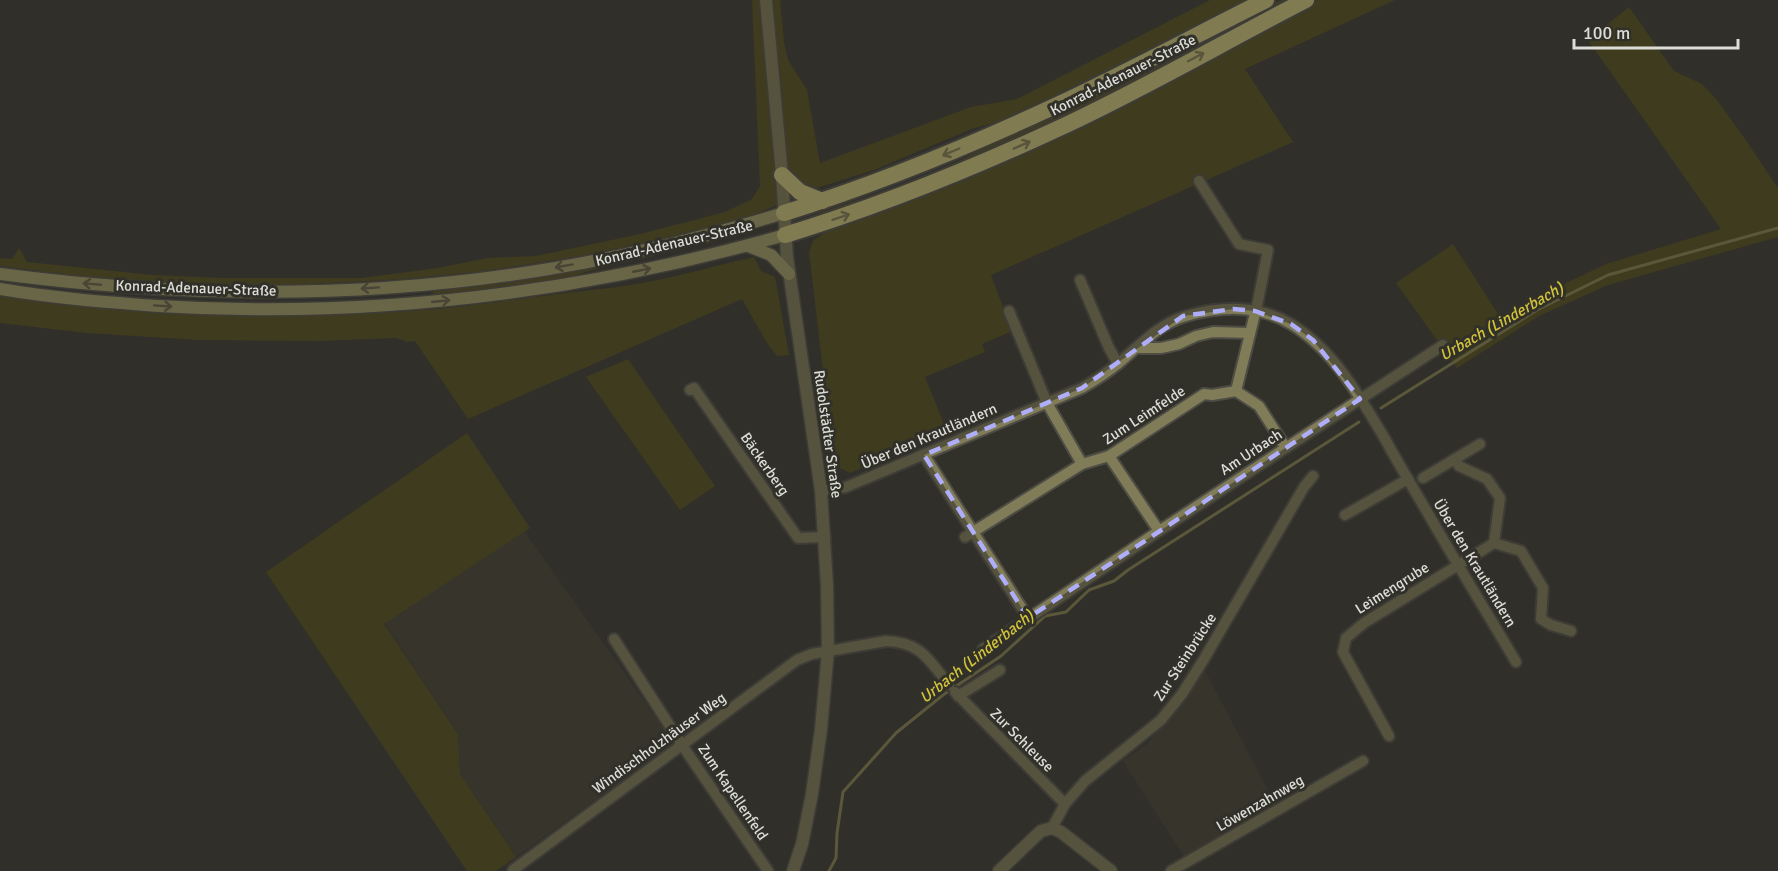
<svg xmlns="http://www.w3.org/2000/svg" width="1778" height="871" font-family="Signika,sans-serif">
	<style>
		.built { fill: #3c3a2e }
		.green { fill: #4f4913 }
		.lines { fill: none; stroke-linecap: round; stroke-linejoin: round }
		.stream { stroke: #8e8850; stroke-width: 3 }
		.minor-casing { stroke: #4d4c45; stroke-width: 14 }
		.tertiary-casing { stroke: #4d4c45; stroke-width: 15 }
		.secondary-casing { stroke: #4d4c45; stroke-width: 15 }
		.trunk-casing { stroke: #4d4c45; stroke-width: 20 }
		.minor { stroke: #807c57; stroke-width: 10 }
		.tertiary { stroke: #807c57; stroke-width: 12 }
		.secondary { stroke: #aea86b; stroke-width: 12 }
		.trunk { stroke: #e2d880; stroke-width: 16 }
		.oneway { stroke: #8a8454 }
		.oneway2 { stroke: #636043 }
		.marked { fill: none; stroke: #aeaefb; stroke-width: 4.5; stroke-dasharray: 12 8; stroke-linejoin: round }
		.labels { text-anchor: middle; stroke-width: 6; stroke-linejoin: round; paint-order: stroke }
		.street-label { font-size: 15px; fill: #ddddd8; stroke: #313029 }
		.water-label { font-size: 16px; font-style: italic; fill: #d1c33c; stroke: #313029 }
	</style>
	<rect width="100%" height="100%" fill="#313029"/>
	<g class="built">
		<polygon points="524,531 674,743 516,857 460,774 458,733 384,623"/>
		<polygon points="1204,669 1276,805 1190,856 1183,855 1123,761 1147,744 1192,690"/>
	</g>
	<g class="green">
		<polygon points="752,0 780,0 784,42 788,60 807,90 820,163 971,107 1017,99 1210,0 1248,0 1037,105 1000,122 974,128 874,170 820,187 748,217 661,239 576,257 483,271 405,279 311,284 234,285 182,284 86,277 0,266 0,258 12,259 19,248 27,262 153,275 223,278 361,278 438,268 487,258 536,256 640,234 725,212 752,199 760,186"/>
		<path d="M1281,0H1291L1069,116L975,160L819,217V213C880,192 945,173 999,139Z"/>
		<polygon points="1318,0 1395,0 1245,69 1293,142 991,275 1012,331 982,344 985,352 925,377 947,431 850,473 834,465 809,252 813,241 824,233 823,229 1272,23"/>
		<polygon points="1629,7 1674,71 1702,84 1717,100 1743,136 1778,188 1778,237 1608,285 1539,316 1457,368 1396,283 1453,244 1502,320 1545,293 1606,264 1721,229 1588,40"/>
		<polygon points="753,228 754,232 589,271 563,279 502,289 433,296 433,291 537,277"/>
		<path d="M754,257L761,271L775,277L789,355L777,356L767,343L742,299L468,419L415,341L407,342L396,338L319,341L198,340L87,333L0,323V296C137,313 271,320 409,311C459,308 508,300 558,294C588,290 618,288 648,282C684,275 719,265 754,257Z"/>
		<polygon points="628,359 715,486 680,510 586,377"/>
		<polygon points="467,433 530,528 384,624 458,734 460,774 516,857 496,871 467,871 266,572"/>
	</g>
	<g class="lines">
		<g class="stream">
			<polyline points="1381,408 1537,310 1608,275 1778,228"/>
			<polyline points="829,871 836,858 837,833 843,792 896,733 943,695 1001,656 1045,616 1066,612 1089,590 1114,581 1128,570 1359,422"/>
		</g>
		<g class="minor-casing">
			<g id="minor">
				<polyline points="1199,181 1239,244 1268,250 1258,301 1236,391"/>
				<polyline points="1080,280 1109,348 1118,364"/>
				<polyline points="1009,311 1047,403 1082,464"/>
				<polyline points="1136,348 1161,348 1179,344 1196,336 1213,332 1250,333"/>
				<polyline points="690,390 694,388 798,538 825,537"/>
				<polyline points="924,455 1028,618"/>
				<polyline points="1109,456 1159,531"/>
				<polyline points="1455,459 1459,466 1487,479 1500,498 1494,543"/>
				<polyline points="1423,478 1480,444"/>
				<path d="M821,491L846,487L1082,388C1096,380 1108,372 1120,362C1140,345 1160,323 1186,316C1221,306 1259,305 1291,324C1334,350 1360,397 1385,439C1398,463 1412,486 1426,510C1455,561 1486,611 1516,662"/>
				<polyline points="1345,515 1408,479"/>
				<polyline points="965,537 1082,464 1109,456 1204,394 1212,395 1236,391 1259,406 1286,448"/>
				<polyline points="614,639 682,745 768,871"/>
				<polyline points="983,649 1159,531 1443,345"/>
				<polyline points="955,692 1065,804"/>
				<polyline points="958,696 1000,670"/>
				<polyline points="1389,736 1343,652 1346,638 1364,623 1494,543 1521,551 1543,588 1541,619 1551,625 1571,631"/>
				<polyline points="1052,828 1065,804 1085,781 1161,720 1182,694 1204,659 1304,487 1313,476"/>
				<path d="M513,870L797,660L812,654L886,641C921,642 929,660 949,685"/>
				<polyline points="1171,871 1363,761"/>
			</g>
		</g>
		<g class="tertiary-casing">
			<g id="tertiary">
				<polyline points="766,0 782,175 787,257 821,491 827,585 828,651 821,729 812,794 802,844 793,871"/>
				<polyline points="999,871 1041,831 1052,828 1061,832 1111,871"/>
			</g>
		</g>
		<g class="secondary-casing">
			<g id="secondary">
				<polyline points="748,246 771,255 789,274"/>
				<path d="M0,274C169,296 341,299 510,275C603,262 695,240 784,213"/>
				<path d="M0,289C52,298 105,302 158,306C370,319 581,293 785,235"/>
			</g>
		</g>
		<g class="trunk-casing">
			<g id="trunk">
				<polyline points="782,175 800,192 822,201"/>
				<path d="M784,213C877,184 967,147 1055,106C1126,73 1196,35 1266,0"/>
				<path d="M785,235C883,205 976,167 1068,124C1149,86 1226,41 1306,0"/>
			</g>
		</g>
		<use href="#minor" class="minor"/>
		<use href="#tertiary" class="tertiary"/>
		<use href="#secondary" class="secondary"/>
		<use href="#trunk" class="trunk"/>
	</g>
	<defs><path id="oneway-shaft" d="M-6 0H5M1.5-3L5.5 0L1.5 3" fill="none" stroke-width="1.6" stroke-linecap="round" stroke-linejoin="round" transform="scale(1.5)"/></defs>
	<g class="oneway">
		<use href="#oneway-shaft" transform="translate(1196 57) rotate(-28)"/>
		<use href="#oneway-shaft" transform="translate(1022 145) rotate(-24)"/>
		<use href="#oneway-shaft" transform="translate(951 152) rotate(157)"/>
		<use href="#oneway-shaft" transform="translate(841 217) rotate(-19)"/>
	</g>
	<g class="oneway2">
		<use href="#oneway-shaft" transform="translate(564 266) rotate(170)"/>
		<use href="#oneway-shaft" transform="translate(642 270) rotate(-11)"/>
		<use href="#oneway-shaft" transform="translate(92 284) rotate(-175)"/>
		<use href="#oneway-shaft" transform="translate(370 288) rotate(176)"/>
		<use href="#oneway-shaft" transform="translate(441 301) rotate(-6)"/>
		<use href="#oneway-shaft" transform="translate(163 306) rotate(4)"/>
	</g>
	<path d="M0 0H1778V871H0ZM1233,309L1255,311L1291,324L1313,340L1360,399L1028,618L924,455L1082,388L1183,316Z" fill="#313029" fill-opacity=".55" fill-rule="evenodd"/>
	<path class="marked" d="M1233,309L1255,311L1291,324L1313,340L1360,399L1028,618L924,455L1082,388L1183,316Z"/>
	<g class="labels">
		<g class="street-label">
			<text transform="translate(1123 75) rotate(-27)" y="5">Konrad-Adenauer-Straße</text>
			<text transform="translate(674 243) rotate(-13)" y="5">Konrad-Adenauer-Straße</text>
			<text transform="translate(196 288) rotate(2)" y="5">Konrad-Adenauer-Straße</text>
			<text transform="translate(1144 415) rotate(-33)" y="5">Zum Leimfelde</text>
			<text transform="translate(828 434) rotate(82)" y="5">Rudolstädter Straße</text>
			<text transform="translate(929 436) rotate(-23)" y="5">Über den Krautländern</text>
			<text transform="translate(1251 452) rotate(-33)" y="5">Am Urbach</text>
			<text transform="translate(765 464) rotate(55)" y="5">Bäckerberg</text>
			<text transform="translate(1475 563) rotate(59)" y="5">Über den Krautländern</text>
			<text transform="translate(1392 588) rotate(-32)" y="5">Leimengrube</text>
			<text transform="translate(1185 657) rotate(-57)" y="5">Zur Steinbrücke</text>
			<text transform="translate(1022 740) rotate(45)" y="5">Zur Schleuse</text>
			<text transform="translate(659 743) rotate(-36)" y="5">Windischholzhäuser Weg</text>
			<text transform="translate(733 792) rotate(56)" y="5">Zum Kapellenfeld</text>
			<text transform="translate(1260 803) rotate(-30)" y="5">Löwenzahnweg</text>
		</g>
		<g class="water-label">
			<text transform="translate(1501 321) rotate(-30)" y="6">Urbach (Linderbach)</text>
			<text transform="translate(976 656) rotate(-38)" y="6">Urbach (Linderbach)</text>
		</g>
	</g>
	<path d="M1574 39v9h164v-9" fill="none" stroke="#ddddd8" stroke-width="3"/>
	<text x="1583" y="39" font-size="18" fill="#ddddd8" stroke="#313029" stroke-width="4.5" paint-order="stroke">100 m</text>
</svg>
